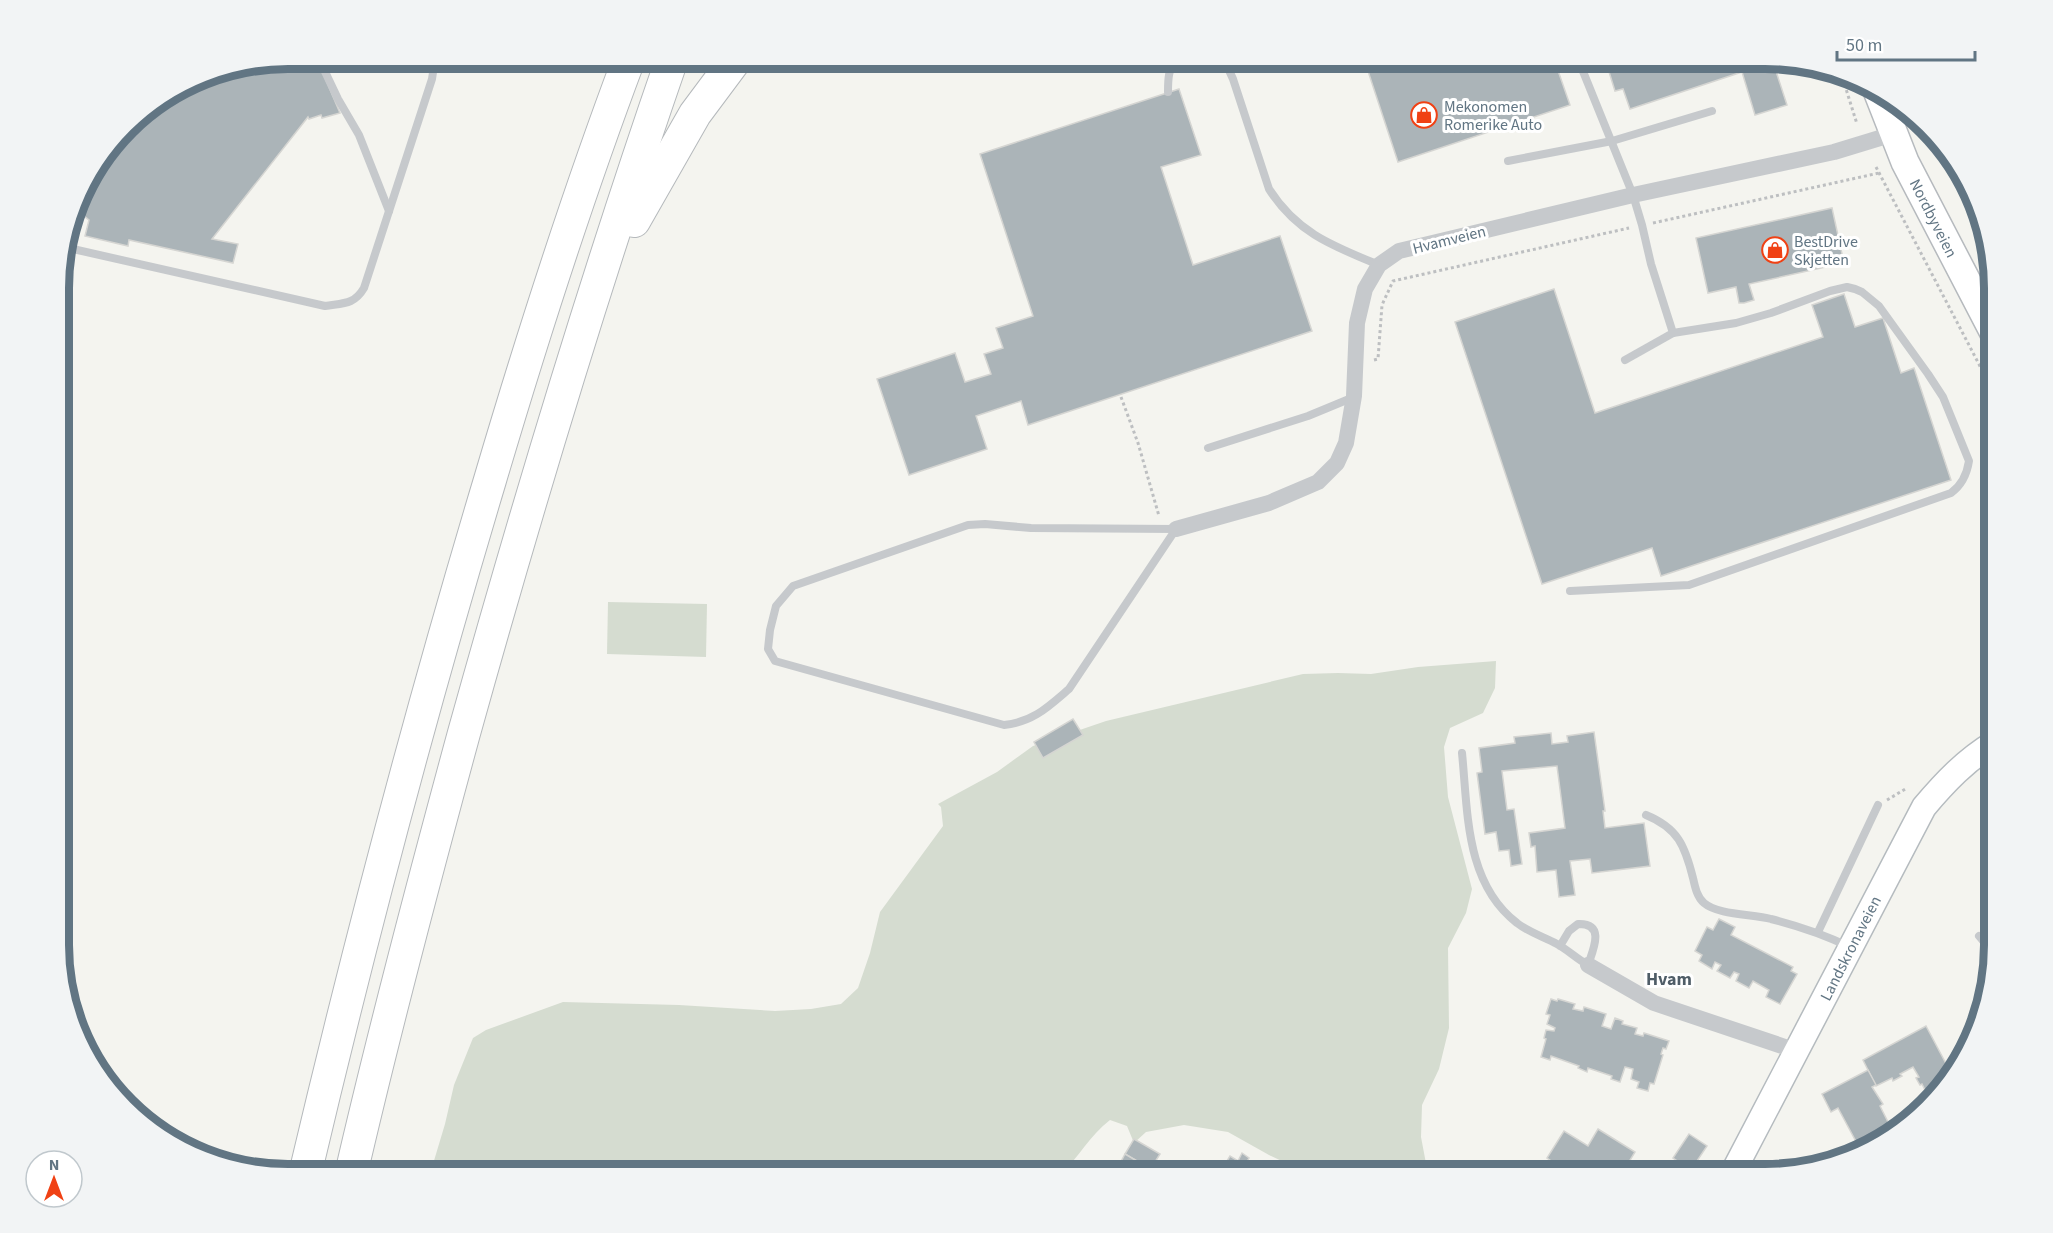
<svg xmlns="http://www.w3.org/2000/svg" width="2053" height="1233" font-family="'Source Sans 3',sans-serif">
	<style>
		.green { fill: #d5dcd0 }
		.building { fill: #abb4b8; stroke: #d5d5d2; stroke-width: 1.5 }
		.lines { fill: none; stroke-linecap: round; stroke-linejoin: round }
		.secondary-casing { stroke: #b5bbbf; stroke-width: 27 }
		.primary-casing { stroke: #b6babe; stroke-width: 30 }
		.highway-casing { stroke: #b5b9bc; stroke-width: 34 }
		.path { stroke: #bdbfc1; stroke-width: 3; stroke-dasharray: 3 3; stroke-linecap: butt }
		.lane { stroke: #c6c9cc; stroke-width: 8 }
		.street { stroke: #c6c9cc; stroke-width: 16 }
		.secondary { stroke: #fff; stroke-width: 24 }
		.primary { stroke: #fff; stroke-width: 27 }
		.highway { stroke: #fff; stroke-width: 32 }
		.labels { text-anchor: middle; stroke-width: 6; stroke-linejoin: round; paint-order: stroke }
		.poi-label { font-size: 16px; fill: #617583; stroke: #fff; text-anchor: start }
		.street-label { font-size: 16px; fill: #617583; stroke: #fff }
		.neighbourhood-label { font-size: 18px; font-weight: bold; fill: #4f5d67; stroke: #fff }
		.rim { fill: none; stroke: #617583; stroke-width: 8 }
	</style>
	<rect width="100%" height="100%" fill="#f4f4ef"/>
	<g class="green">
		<polygon points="608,602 707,604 706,657 607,654"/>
		<path d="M1496,661L1495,688L1483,713L1450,728L1444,747L1448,797L1472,889L1466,913L1448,948L1449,1028L1439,1069L1422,1105L1421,1137L1428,1174H1306L1301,1170L1269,1155L1228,1132L1184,1125L1146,1132L1134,1143L1127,1126L1110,1120C1090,1135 1079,1157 1061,1174H430L445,1124L454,1085L473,1038L486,1030L563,1002L679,1005L775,1011L811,1009L841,1004L858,988L870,953L880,912L943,826L941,807L938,804L997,772L1033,746L1106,721L1303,674L1338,673L1371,674L1418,667Z"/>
	</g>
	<g class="building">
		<polygon points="288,58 317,59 340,113 322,118 321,115 309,119 308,117 212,239 238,244 233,263 129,240 128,246 85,236 89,220 84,216 74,214 82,186 136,116 200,76"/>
		<polygon points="1364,59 1554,59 1570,105 1398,162"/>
		<polygon points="1605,59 1772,59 1787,105 1755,115 1742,72 1630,109 1623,89 1615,91"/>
		<polygon points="1179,89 1201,155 1161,167 1193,265 1280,236 1312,331 1028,425 1021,401 976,416 987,449 909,475 877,379 955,353 965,382 991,374 984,354 1003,348 996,328 1033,316 980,154"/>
		<polygon points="1832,208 1844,263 1749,284 1754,300 1744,303 1739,303 1736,287 1708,293 1696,238"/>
		<polygon points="1554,289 1595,413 1823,337 1812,305 1844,294 1855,327 1883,318 1901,373 1914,368 1951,480 1661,576 1652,548 1542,584 1455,322"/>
		<polygon points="1073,719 1083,735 1043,758 1034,742"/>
		<polygon points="1594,732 1605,811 1603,811 1605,828 1644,823 1650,866 1592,873 1590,859 1570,861 1575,895 1559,897 1556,870 1537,872 1535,846 1531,847 1529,833 1565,828 1557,766 1502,771 1507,810 1514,809 1522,864 1511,866 1509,850 1499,851 1496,832 1485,834 1477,773 1482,772 1479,748 1515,743 1514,737 1551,733 1552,744 1568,742 1567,736"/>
		<polygon points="1719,919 1735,927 1731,935 1793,967 1791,971 1797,974 1780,1004 1766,997 1769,990 1753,981 1749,988 1736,981 1739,974 1734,972 1730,978 1717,971 1721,965 1715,962 1712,969 1699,961 1702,955 1695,951 1707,927 1713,930"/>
		<polygon points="1551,999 1557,1001 1558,999 1575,1004 1573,1009 1583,1011 1584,1007 1606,1014 1602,1026 1611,1029 1615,1018 1623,1021 1622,1024 1637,1028 1635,1034 1643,1036 1644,1033 1669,1041 1666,1049 1663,1048 1661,1054 1663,1055 1654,1084 1650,1083 1648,1091 1637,1088 1639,1082 1631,1079 1633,1069 1625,1067 1620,1082 1611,1079 1612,1076 1588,1068 1587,1072 1578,1068 1579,1066 1551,1056 1550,1060 1541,1057 1546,1039 1544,1038 1546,1030 1554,1031 1555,1028 1547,1024 1550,1015 1546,1014"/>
		<polygon points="1926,1026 1952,1075 1931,1102 1922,1084 1920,1085 1916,1078 1919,1077 1913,1067 1900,1074 1902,1076 1893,1081 1892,1078 1876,1086 1863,1060"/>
		<polygon points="1868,1070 1876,1085 1872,1087 1883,1104 1880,1106 1892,1130 1859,1147 1838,1108 1831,1112 1822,1094"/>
		<polygon points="1598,1129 1635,1152 1624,1170 1631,1174 1570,1174 1547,1158 1564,1131 1588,1146"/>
		<polygon points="1689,1134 1707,1146 1691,1170 1673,1158"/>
		<polygon points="1134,1139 1160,1154 1155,1162 1162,1166 1161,1169 1168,1173 1167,1174 1159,1174 1125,1154"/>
		<polygon points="1242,1153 1249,1158 1240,1174 1219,1174 1230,1156 1238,1161"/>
		<polygon points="1125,1154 1159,1174 1126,1174 1117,1169"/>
		<polygon points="1109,1165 1117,1169 1126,1174 1103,1174"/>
		<polygon points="1245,1165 1261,1174 1240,1174"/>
		<polygon points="1265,1166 1273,1170 1270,1174 1261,1174"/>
	</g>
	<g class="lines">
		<g class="secondary-casing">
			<path id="secondary" d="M1732,1174L1924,807C1945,782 1966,760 1994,743"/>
		</g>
		<g class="primary-casing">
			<polyline id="primary" points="1876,88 1905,162 1994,333"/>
		</g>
		<g class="highway-casing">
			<g id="highway">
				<polyline points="634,221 695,114 736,59"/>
				<path d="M305,1174C360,941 421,710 490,480C532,338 577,197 629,59"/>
				<path d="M351,1174C385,1027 424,880 464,733C527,507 595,281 672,59"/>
			</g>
		</g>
		<g class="path">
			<polyline points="1841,73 1857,124"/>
			<polyline points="1876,167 1994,393"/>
			<polyline points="1653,223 1879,173"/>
			<polyline points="1374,360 1378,359 1382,305 1393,281 1629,228"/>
			<polyline points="1121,397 1138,443 1159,516"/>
			<polyline points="1887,800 1907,788"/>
		</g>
		<g class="lane">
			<polyline points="319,59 338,99 359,135 389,211"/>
			<path d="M1220,59L1228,68L1233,79L1269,189C1297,233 1333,246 1379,265"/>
			<path d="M1168,92C1168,80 1168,68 1177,59"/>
			<polyline points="1508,161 1612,141 1712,111"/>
			<path d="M64,247L325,306C343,303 354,305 364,288L432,79L435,59"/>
			<polyline points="1625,360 1673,333"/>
			<polyline points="1208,448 1308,416 1354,397"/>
			<path d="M985,524L1031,528L1176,529L1069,689C1048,707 1033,722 1004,725L775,661L768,649L770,630L776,606L793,586L968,525Z"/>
			<path d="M1570,591L1689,585L1951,493C1962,485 1967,474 1969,461L1943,397L1928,374L1879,306L1862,292L1855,289L1847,287L1830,291L1771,313L1736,323L1673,333L1651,264L1642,225L1633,195L1578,59"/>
			<path d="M1462,753C1468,812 1465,883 1517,923C1528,932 1544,937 1557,944C1568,950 1577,959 1588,965C1593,950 1606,923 1578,924L1569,931L1560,946"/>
			<path d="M1646,815C1678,828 1685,846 1693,878C1695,887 1697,897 1704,903C1718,915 1753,914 1771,919C1799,926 1825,935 1850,947"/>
			<polyline points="1818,932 1878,805"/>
			<polyline points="1979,936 1994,954"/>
		</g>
		<g class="street">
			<polyline points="1176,529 1269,503 1318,482 1337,463 1346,443 1354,396 1357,323 1365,289 1379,265 1399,251 1633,195 1834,152 1893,134"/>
			<polyline points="1588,965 1654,1003 1797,1051"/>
			<polyline points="1739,1160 1757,1174"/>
		</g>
		<use href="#secondary" class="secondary"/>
		<use href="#primary" class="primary"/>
		<use href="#highway" class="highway"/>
	</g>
	<defs>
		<g id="shop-ring" transform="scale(1.35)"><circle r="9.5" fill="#fff" stroke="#f04114" stroke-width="1.5"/><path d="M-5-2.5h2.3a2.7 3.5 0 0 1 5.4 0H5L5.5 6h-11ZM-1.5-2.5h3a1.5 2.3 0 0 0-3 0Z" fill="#f04114"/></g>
	</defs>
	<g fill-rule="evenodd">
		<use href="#shop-ring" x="1424" y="115"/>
		<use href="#shop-ring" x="1775" y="250"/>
	</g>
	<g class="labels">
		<g class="poi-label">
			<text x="1444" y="112">Mekonomen<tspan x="1444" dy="18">Romerike Auto</tspan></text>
			<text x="1794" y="247">BestDrive<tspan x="1794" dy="18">Skjetten</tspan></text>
		</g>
		<g class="street-label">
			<text transform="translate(1934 218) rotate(63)" y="6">Nordbyveien</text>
			<text transform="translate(1449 239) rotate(-14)" y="6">Hvamveien</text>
			<text transform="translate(1850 948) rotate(-63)" y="6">Landskronaveien</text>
		</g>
		<g class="neighbourhood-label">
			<text x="1669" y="985">Hvam</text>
		</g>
	</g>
	<path d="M0 0H2053V1233H0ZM288 69H1765A219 219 0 0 1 1984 288V945A219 219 0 0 1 1765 1164H288A219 219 0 0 1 69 945V288A219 219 0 0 1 288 69Z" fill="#f2f4f5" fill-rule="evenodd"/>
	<path class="rim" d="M288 69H1765A219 219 0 0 1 1984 288V945A219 219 0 0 1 1765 1164H288A219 219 0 0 1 69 945V288A219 219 0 0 1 288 69Z"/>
	<g transform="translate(54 1179)"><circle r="28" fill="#ffffff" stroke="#c0c8cd" stroke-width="1.5"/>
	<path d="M0-4.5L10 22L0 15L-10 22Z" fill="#f04114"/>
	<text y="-9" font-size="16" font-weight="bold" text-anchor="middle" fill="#617583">N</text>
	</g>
	<path d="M1837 51v9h138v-9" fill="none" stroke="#617583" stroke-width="3"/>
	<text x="1846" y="51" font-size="18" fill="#617583" stroke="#ffffff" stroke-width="4.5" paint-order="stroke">50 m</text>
</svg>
